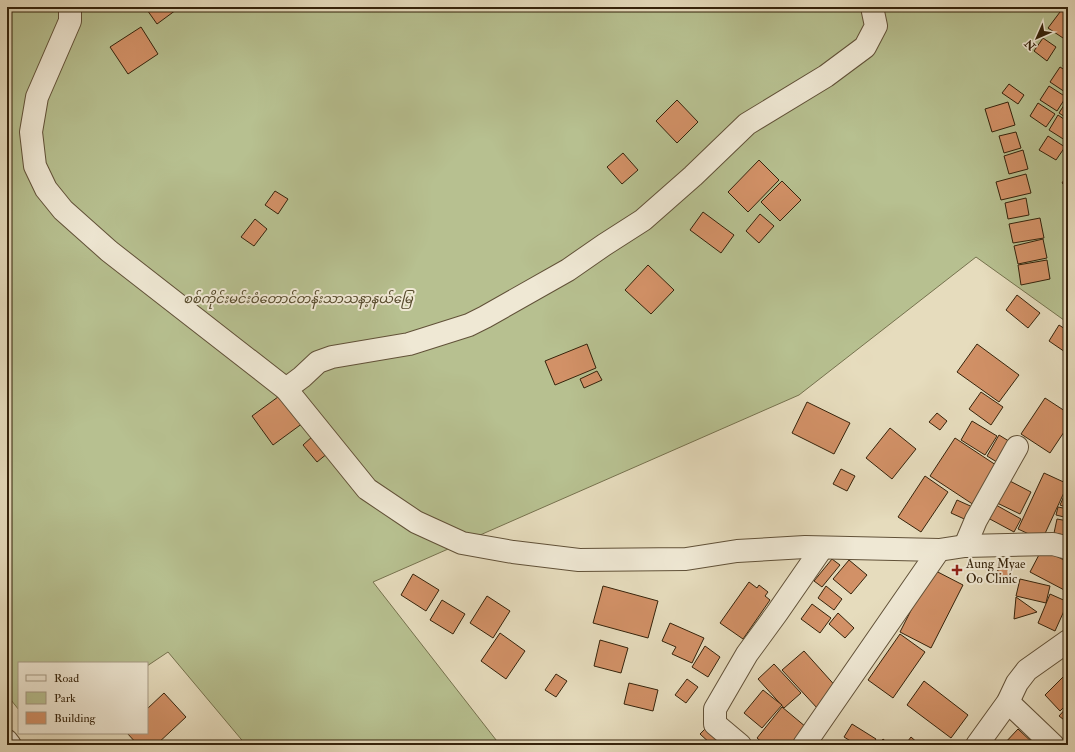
<svg xmlns="http://www.w3.org/2000/svg" width="1075" height="752" font-family="'IM FELL Double Pica','Noto Sans Myanmar',serif">
	<style>
		.green { fill: #b7c090; stroke: #76724e }
		.building { fill: #d29167; stroke: #35230b }
		.lines { fill: none; stroke-linecap: round; stroke-linejoin: round }
		.minor-casing { stroke: #615138; stroke-width: 24 }
		.minor { stroke: #efe8d4; stroke-width: 22 }
		.poi-dot { fill: #8f2418; stroke: #efe8d4; stroke-width: 1.5 }
		.labels { text-anchor: middle; stroke-width: 4; stroke-linejoin: round; paint-order: stroke }
		.park-label { font-size: 13px; font-style: italic; fill: #564a2c; stroke: #efe8d4 }
		.poi-label { font-size: 13px; fill: #35230b; stroke: #efe8d4; text-anchor: start }
	</style>
	<rect width="100%" height="100%" fill="#e6dcbd"/>
	<filter id="stains"><feTurbulence type="fractalNoise" baseFrequency=".005" numOctaves="4"/><feColorMatrix values="0 0 0 0 .2 0 0 0 0 .09 0 0 0 0 .02 0 0 0 .5 -.17"/></filter>
	<radialGradient id="worn" r=".72"><stop offset=".6" stop-color="#630" stop-opacity="0"/><stop offset="1" stop-color="#630" stop-opacity=".3"/></radialGradient>
	<polygon class="green" points="7,7 1068,7 1068,323 976,257 799,395 373,582 500,745 246,745 168,652 147,666 147,663 19,663 19,710 7,695"/>
	<g class="building">
		<polygon points="145,7 174,7 176,10 157,24"/>
		<polygon points="1063,8 1068,12 1068,30 1063,38 1048,28"/>
		<polygon points="141,27 158,54 128,74 110,47"/>
		<polygon points="1043,38 1056,47 1047,61 1034,51"/>
		<polygon points="1068,58 1068,69 1063,66"/>
		<polygon points="1060,67 1068,72 1068,94 1050,82"/>
		<polygon points="1009,84 1024,95 1018,104 1002,93"/>
		<polygon points="1049,86 1066,97 1057,111 1040,100"/>
		<polygon points="1068,99 1068,119 1059,113"/>
		<polygon points="677,100 698,122 677,143 656,121"/>
		<polygon points="1008,102 1015,125 992,132 985,109"/>
		<polygon points="1038,103 1055,114 1046,127 1030,116"/>
		<polygon points="1058,115 1068,122 1068,142 1049,130"/>
		<polygon points="1016,132 1021,148 1004,153 999,136"/>
		<polygon points="1048,136 1065,147 1056,160 1039,150"/>
		<polygon points="1023,150 1028,169 1009,174 1004,156"/>
		<polygon points="623,153 638,170 622,184 607,167"/>
		<polygon points="759,160 779,180 748,212 728,192"/>
		<polygon points="1026,174 1031,193 1001,200 996,182"/>
		<polygon points="1068,174 1068,188 1062,183"/>
		<polygon points="782,181 801,200 780,221 761,202"/>
		<polygon points="275,191 288,199 278,214 265,205"/>
		<polygon points="1026,198 1029,215 1008,219 1005,203"/>
		<polygon points="703,212 734,235 721,253 690,230"/>
		<polygon points="760,214 774,226 759,243 746,231"/>
		<polygon points="1040,218 1044,238 1013,243 1009,224"/>
		<polygon points="255,219 267,229 254,246 241,237"/>
		<polygon points="1043,239 1047,258 1018,264 1014,246"/>
		<polygon points="1047,260 1050,279 1021,285 1018,265"/>
		<polygon points="648,265 674,290 651,314 625,290"/>
		<polygon points="1017,295 1040,313 1028,328 1006,310"/>
		<polygon points="1059,325 1068,331 1068,354 1049,341"/>
		<polygon points="587,344 596,368 555,385 545,361"/>
		<polygon points="977,344 1019,375 999,402 957,372"/>
		<polygon points="597,371 602,380 584,388 580,379"/>
		<polygon points="981,392 1003,407 991,425 969,409"/>
		<polygon points="282,394 303,423 273,445 252,416"/>
		<polygon points="1045,398 1068,413 1068,426 1050,453 1021,434"/>
		<polygon points="807,402 850,423 834,454 792,433"/>
		<polygon points="937,413 947,421 940,430 929,422"/>
		<polygon points="972,421 997,436 985,455 961,440"/>
		<polygon points="890,428 916,449 892,479 866,458"/>
		<polygon points="999,435 1012,443 1000,464 987,456"/>
		<polygon points="313,436 328,453 317,462 303,445"/>
		<polygon points="955,438 1002,469 977,507 930,476"/>
		<polygon points="841,469 855,476 847,491 833,484"/>
		<polygon points="1044,473 1068,484 1042,540 1018,529"/>
		<polygon points="925,476 948,492 921,532 898,517"/>
		<polygon points="1006,479 1031,492 1020,514 995,502"/>
		<polygon points="1068,487 1068,508 1060,505"/>
		<polygon points="957,500 977,509 971,522 951,513"/>
		<polygon points="996,505 1021,519 1014,532 988,518"/>
		<polygon points="1058,507 1068,509 1068,518 1056,515"/>
		<polygon points="1057,519 1068,521 1065,535 1054,533"/>
		<polygon points="1068,526 1068,536 1065,535"/>
		<polygon points="1042,549 1068,562 1068,592 1030,572"/>
		<polygon points="832,559 840,565 822,587 814,581"/>
		<polygon points="849,560 867,575 851,594 833,579"/>
		<polygon points="1000,564 1012,568 1008,580 996,576"/>
		<polygon points="932,569 963,585 931,648 900,632"/>
		<polygon points="413,574 439,590 426,611 401,595"/>
		<polygon points="1020,579 1050,586 1046,603 1016,596"/>
		<polygon points="749,582 757,588 759,585 768,592 765,596 770,600 743,639 720,623"/>
		<polygon points="603,586 658,601 648,638 593,623"/>
		<polygon points="826,586 842,599 834,610 818,598"/>
		<polygon points="1050,594 1068,602 1055,631 1038,623"/>
		<polygon points="487,596 510,611 493,638 470,623"/>
		<polygon points="1016,597 1037,612 1014,619"/>
		<polygon points="442,600 465,614 453,634 430,620"/>
		<polygon points="812,604 831,618 820,633 801,619"/>
		<polygon points="838,613 854,628 845,638 829,624"/>
		<polygon points="670,623 704,638 692,663 672,654 676,647 662,641"/>
		<polygon points="500,633 525,651 506,679 481,661"/>
		<polygon points="900,634 925,652 893,698 868,680"/>
		<polygon points="600,640 628,648 621,673 594,666"/>
		<polygon points="705,646 720,657 708,677 692,667"/>
		<polygon points="804,651 839,690 818,709 782,670"/>
		<polygon points="774,664 801,693 784,708 758,679"/>
		<polygon points="556,674 567,681 556,697 545,690"/>
		<polygon points="1066,674 1068,677 1068,703 1060,711 1045,695"/>
		<polygon points="687,679 698,687 686,703 675,695"/>
		<polygon points="924,681 968,715 951,738 907,705"/>
		<polygon points="629,683 658,690 653,711 624,704"/>
		<polygon points="763,690 782,705 762,728 744,713"/>
		<polygon points="164,693 186,717 156,745 138,745 127,733 147,733 147,709"/>
		<polygon points="1068,706 1068,723 1059,716"/>
		<polygon points="782,707 812,732 802,745 765,745 757,738"/>
		<polygon points="711,723 727,740 723,745 712,745 700,734"/>
		<polygon points="852,724 876,739 872,745 857,745 844,737"/>
		<polygon points="1018,729 1035,745 1003,745"/>
		<polygon points="911,737 920,745 905,745"/>
		<polygon points="883,739 890,745 879,745"/>
	</g>
	<g class="lines">
		<g class="minor-casing">
			<g id="minor">
				<polyline points="70,7 70,21 37,97 31,132 35,166 46,189 63,210 109,251 286,389 367,489 416,522 462,543 513,552 579,560 686,559 737,551 805,547 939,550 965,546 1053,544 1068,548"/>
				<polyline points="286,389 302,377 318,362 332,357 409,344 469,325 485,317 568,270 604,245 643,220 693,176 747,124 826,76 865,47 876,26 872,7"/>
				<polyline points="965,546 976,520 1017,447"/>
				<polyline points="1008,702 1053,745"/>
				<polyline points="7,741 10,745"/>
				<polyline points="740,745 715,724 715,709 747,654 777,613 822,548"/>
				<polyline points="804,745 939,550"/>
				<polyline points="977,745 1008,702 1017,683 1027,670 1068,641"/>
			</g>
		</g>
		<use href="#minor" class="minor"/>
	</g>
	<path class="poi-dot" d="M955 564h4v4h4v4h-4v4h-4v-4h-4v-4h4z"/>
	<g class="labels">
		<g class="park-label">
			<text x="298" y="303">စစ်ကိုင်းမင်းဝံတောင်တန်းသာသနာ့နယ်မြေ</text>
		</g>
		<g class="poi-label">
			<text x="966" y="568">Aung Myae<tspan x="966" dy="15">Oo Clinic</tspan></text>
		</g>
	</g>
	<rect width="1075" height="752" fill="none" stroke="#e6dcbd" stroke-width="24"/>
	<rect x="8" y="8" width="1059" height="736" fill="none" stroke="#35230b" stroke-width="2"/>
	<rect x="12" y="12" width="1051" height="728" fill="none" stroke="#35230b"/>
	<rect x="18" y="662" width="130" height="72" fill="#efe8d4" stroke="#a59984"/>
	<rect x="26" y="675" width="20" height="6" fill="#efe8d4" stroke="#a59984"/>
	<text x="54" y="682" font-size="12" fill="#35230b">Road</text>
	<rect x="26" y="692" width="20" height="12" fill="#b7c090" stroke="#a59984"/>
	<text x="54" y="702" font-size="12" fill="#35230b">Park</text>
	<rect x="26" y="712" width="20" height="12" fill="#d29167" stroke="#a59984"/>
	<text x="54" y="722" font-size="12" fill="#35230b">Building</text>
	<g transform="translate(1037 38) rotate(225)" stroke="#efe8d4" stroke-width="3" paint-order="stroke">
	<path d="M0-3L7 15L0 10L-7 15Z" fill="#35230b"/>
	<text y="-6" font-size="11" font-weight="bold" text-anchor="middle" fill="#35230b">N</text>
	</g>
	<rect width="100%" height="100%" filter="url(#stains)"/>
	<rect width="100%" height="100%" fill="url(#worn)"/>
</svg>
